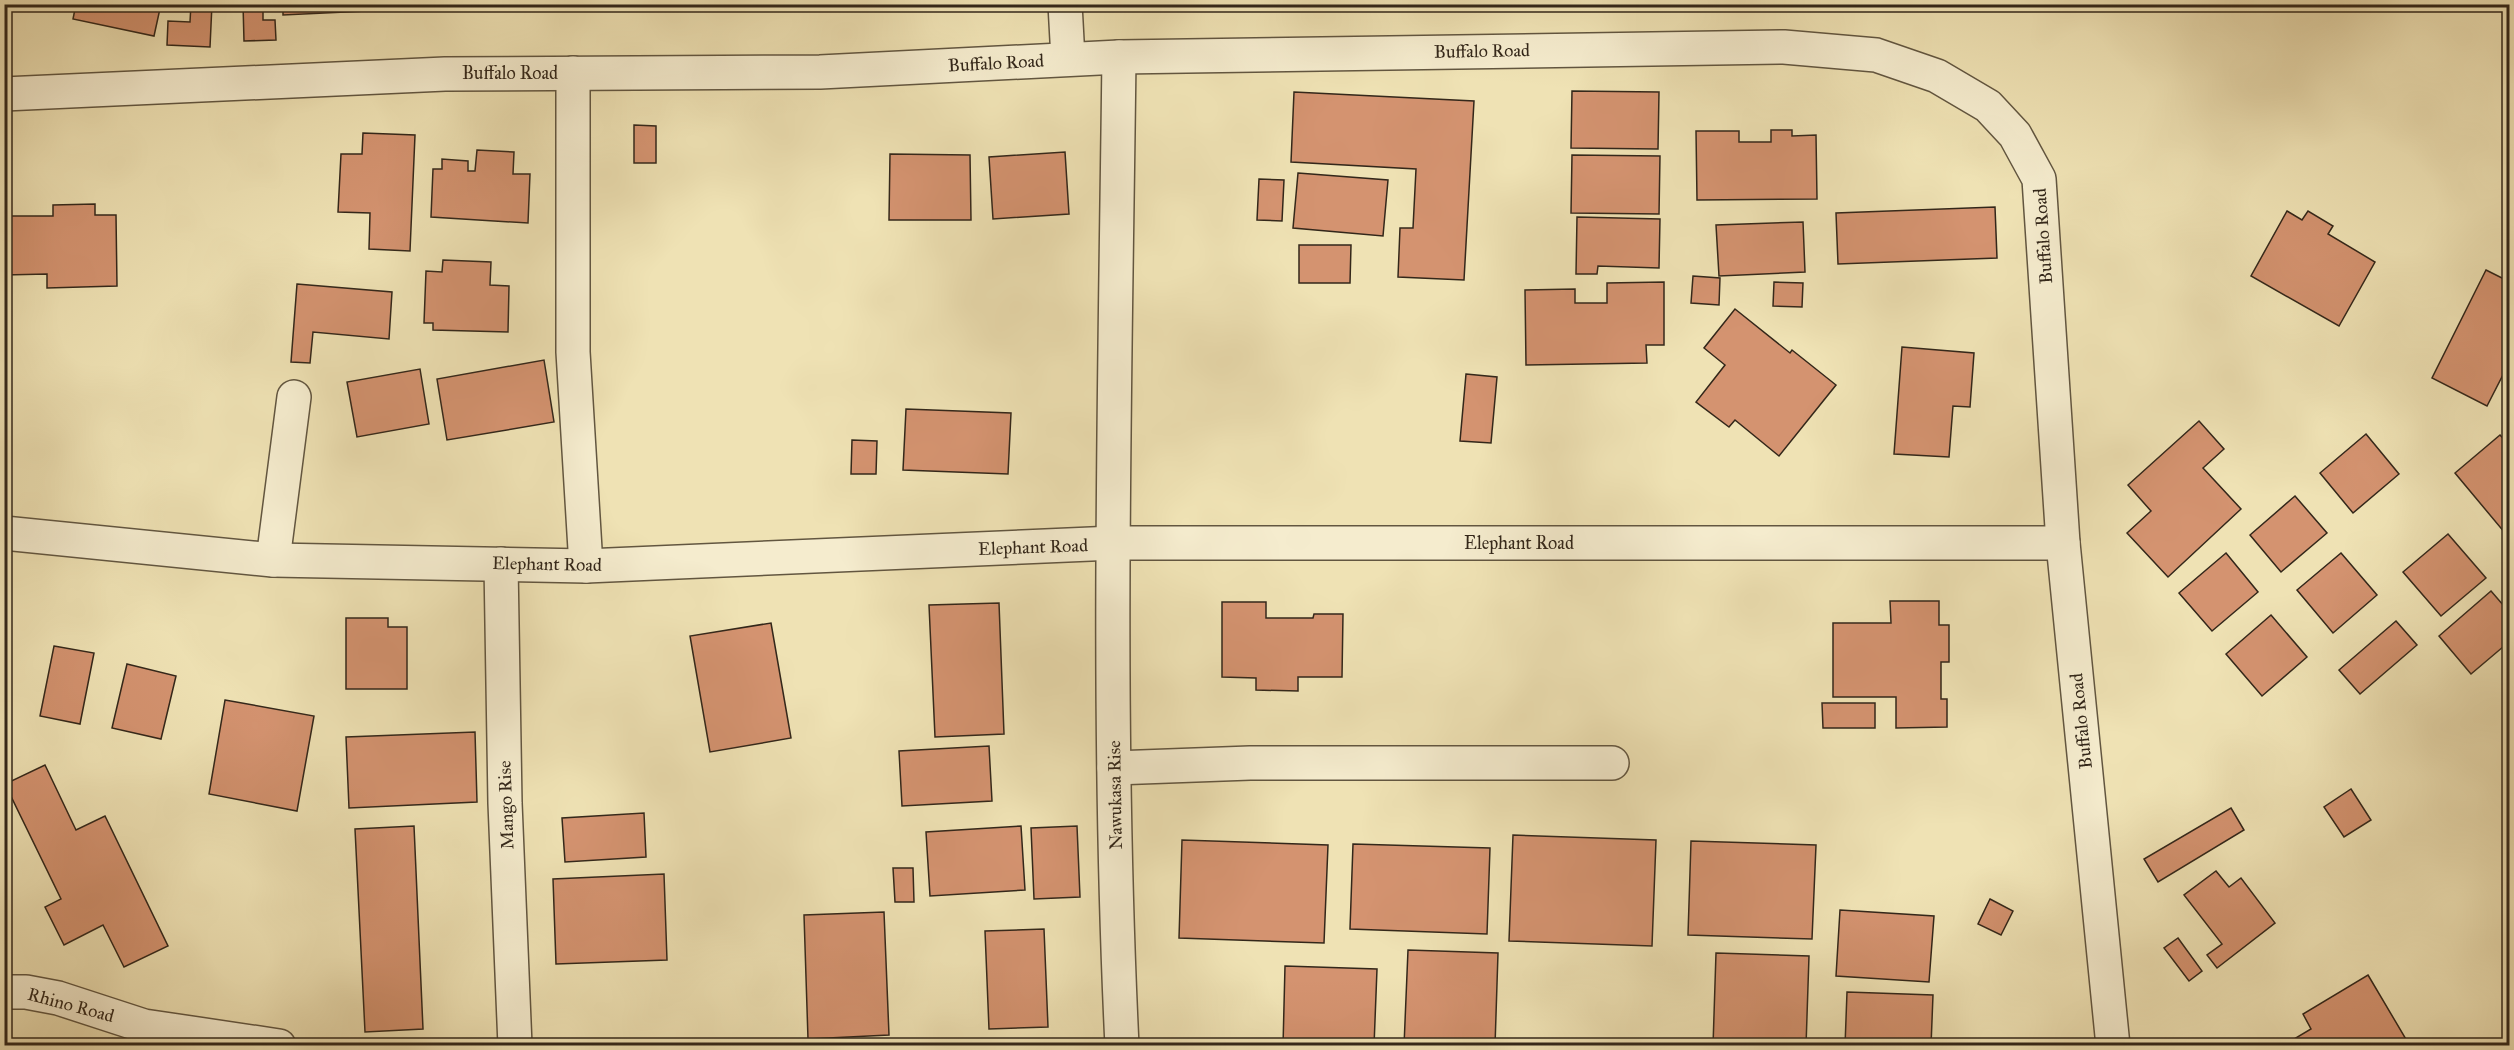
<svg xmlns="http://www.w3.org/2000/svg" width="2514" height="1050" font-family="'IM FELL Great Primer',serif">
	<style>
		.building { fill: #d49370; stroke: #33271a; stroke-width: 1.5 }
		.lines { fill: none; stroke-linecap: round; stroke-linejoin: round }
		.minor-casing { stroke: #625640; stroke-width: 36 }
		.minor { stroke: #f5ecce; stroke-width: 33 }
		.labels { text-anchor: middle; stroke-width: 5; stroke-linejoin: round; paint-order: stroke }
		.street-label { font-size: 18px; fill: #33271a; stroke: #f5ecce }
	</style>
	<rect width="100%" height="100%" fill="#efe2b4"/>
	<filter id="stains"><feTurbulence type="fractalNoise" baseFrequency=".00333" numOctaves="4"/><feColorMatrix values="0 0 0 0 .2 0 0 0 0 .09 0 0 0 0 .02 0 0 0 .5 -.17"/></filter>
	<radialGradient id="worn" r=".72"><stop offset=".6" stop-color="#630" stop-opacity="0"/><stop offset="1" stop-color="#630" stop-opacity=".3"/></radialGradient>
	<g class="building">
		<polygon points="76,4 161,4 154,36 73,19"/>
		<polygon points="191,4 212,4 210,47 167,45 168,21 190,22"/>
		<polygon points="243,4 263,4 263,20 275,20 276,40 244,41"/>
		<polygon points="283,4 365,4 366,11 283,15"/>
		<polygon points="1154,4 1192,4 1192,5 1154,7"/>
		<polygon points="1572,91 1659,92 1658,149 1571,148"/>
		<polygon points="1294,92 1474,101 1464,280 1398,277 1400,228 1413,228 1416,169 1291,162"/>
		<polygon points="634,125 656,126 656,163 634,163"/>
		<polygon points="1771,130 1792,130 1792,136 1816,135 1817,199 1697,200 1696,131 1739,131 1739,142 1771,142"/>
		<polygon points="363,133 415,135 410,251 369,249 370,213 338,212 341,154 362,154"/>
		<polygon points="477,150 514,152 513,174 530,174 528,223 431,217 433,169 442,169 442,159 468,161 468,171 475,171"/>
		<polygon points="1065,152 1069,214 993,219 989,157"/>
		<polygon points="890,154 970,155 971,220 889,220"/>
		<polygon points="1572,155 1660,156 1659,214 1571,213"/>
		<polygon points="1298,173 1388,180 1383,236 1293,228"/>
		<polygon points="1259,179 1284,180 1282,221 1257,220"/>
		<polygon points="95,204 95,215 116,215 117,286 47,288 47,274 4,275 4,216 53,216 53,205"/>
		<polygon points="1995,207 1997,258 1838,264 1836,213"/>
		<polygon points="2287,211 2302,220 2308,211 2333,226 2328,234 2375,262 2339,326 2251,276"/>
		<polygon points="1577,217 1660,219 1659,268 1598,266 1597,274 1576,274"/>
		<polygon points="1803,222 1805,272 1719,276 1716,225"/>
		<polygon points="1299,245 1351,245 1350,283 1299,283"/>
		<polygon points="443,260 491,262 490,285 509,286 508,332 433,330 433,323 424,323 426,271 442,272"/>
		<polygon points="2486,270 2510,282 2510,361 2487,406 2432,378"/>
		<polygon points="1693,276 1720,278 1719,305 1691,303"/>
		<polygon points="1664,282 1664,345 1646,345 1647,363 1526,365 1525,290 1575,289 1575,303 1607,303 1607,283"/>
		<polygon points="1774,282 1803,283 1802,307 1773,306"/>
		<polygon points="297,284 392,292 389,339 313,332 310,363 291,362"/>
		<polygon points="1735,309 1790,353 1792,350 1836,385 1779,456 1735,420 1729,427 1696,402 1725,365 1704,348"/>
		<polygon points="1902,347 1974,353 1970,407 1953,406 1949,457 1894,454"/>
		<polygon points="544,360 554,422 447,440 437,379"/>
		<polygon points="420,369 429,424 357,437 347,382"/>
		<polygon points="1466,374 1497,377 1491,443 1460,441"/>
		<polygon points="906,409 1011,413 1008,474 903,470"/>
		<polygon points="2199,421 2224,449 2203,468 2241,509 2168,577 2127,533 2151,511 2128,485"/>
		<polygon points="2366,434 2399,474 2353,513 2320,473"/>
		<polygon points="2500,435 2510,446 2510,539 2455,473"/>
		<polygon points="852,440 877,441 876,474 851,474"/>
		<polygon points="2295,496 2327,533 2281,572 2250,535"/>
		<polygon points="2448,534 2486,578 2441,616 2403,572"/>
		<polygon points="2226,553 2258,592 2212,631 2179,593"/>
		<polygon points="2341,553 2377,595 2333,633 2297,590"/>
		<polygon points="2491,591 2510,613 2510,641 2471,674 2439,636"/>
		<polygon points="1890,601 1939,601 1939,625 1949,625 1949,662 1941,662 1941,699 1947,699 1947,727 1896,728 1896,697 1833,697 1833,623 1891,623"/>
		<polygon points="1222,602 1266,602 1266,618 1313,618 1314,614 1343,614 1342,677 1298,677 1298,691 1256,690 1256,678 1222,677"/>
		<polygon points="999,603 1004,734 935,737 929,605"/>
		<polygon points="4,614 11,615 5,663 4,663"/>
		<polygon points="2271,615 2307,657 2262,696 2226,654"/>
		<polygon points="346,618 388,618 388,627 407,627 407,689 346,689"/>
		<polygon points="2396,621 2417,645 2360,694 2339,670"/>
		<polygon points="771,623 791,738 710,752 690,636"/>
		<polygon points="54,646 94,653 80,724 40,716"/>
		<polygon points="127,664 176,676 161,739 112,728"/>
		<polygon points="225,700 314,716 297,811 209,794"/>
		<polygon points="1822,703 1875,703 1875,728 1823,728"/>
		<polygon points="475,732 477,802 349,808 346,737"/>
		<polygon points="989,746 992,801 902,806 899,751"/>
		<polygon points="45,765 76,830 105,816 168,946 124,967 103,925 64,945 45,907 61,899 5,784"/>
		<polygon points="2351,789 2371,820 2344,837 2324,807"/>
		<polygon points="2231,808 2244,830 2158,882 2144,859"/>
		<polygon points="644,813 646,857 565,862 562,818"/>
		<polygon points="414,826 423,1029 365,1032 355,829"/>
		<polygon points="1021,826 1025,890 930,896 926,832"/>
		<polygon points="1077,826 1080,897 1034,899 1031,828"/>
		<polygon points="1513,835 1656,840 1652,946 1509,941"/>
		<polygon points="1182,840 1328,845 1324,943 1179,938"/>
		<polygon points="1691,841 1816,845 1812,939 1688,935"/>
		<polygon points="1353,844 1490,848 1487,934 1350,929"/>
		<polygon points="893,868 913,868 914,902 895,902"/>
		<polygon points="2216,871 2229,887 2241,878 2275,923 2217,968 2207,955 2222,944 2184,895"/>
		<polygon points="664,874 667,960 556,964 553,879"/>
		<polygon points="1990,899 2013,911 2001,935 1978,924"/>
		<polygon points="1840,910 1934,916 1929,982 1836,976"/>
		<polygon points="884,912 889,1035 808,1039 804,915"/>
		<polygon points="1044,929 1048,1027 989,1029 985,931"/>
		<polygon points="2178,938 2202,971 2189,981 2164,948"/>
		<polygon points="1408,950 1498,953 1495,1046 1404,1046"/>
		<polygon points="1716,953 1809,956 1806,1046 1713,1046"/>
		<polygon points="1285,966 1377,969 1374,1046 1283,1046"/>
		<polygon points="2368,975 2410,1046 2291,1046 2289,1042 2311,1029 2303,1014"/>
		<polygon points="1847,992 1933,995 1931,1046 1845,1046"/>
		<polygon points="2510,997 2510,1022 2503,999"/>
	</g>
	<g class="lines">
		<g class="minor-casing">
			<g id="minor">
				<polyline points="1065,4 1068,59"/>
				<path d="M1119,57C1115,386 1106,716 1122,1046"/>
				<polyline points="573,73 573,352 586,566"/>
				<polyline points="4,94 445,74 820,72 1119,57 1784,47 1876,55 1937,76 1988,106 2015,135 2039,179 2063,543 2113,1046"/>
				<polyline points="4,533 273,560 586,566 1114,543 2063,543"/>
				<polyline points="273,560 294,397"/>
				<polyline points="501,564 505,803 515,1046"/>
				<polyline points="1114,768 1250,763 1612,763"/>
				<polyline points="4,992 26,992 58,998 144,1026 279,1046"/>
			</g>
		</g>
		<use href="#minor" class="minor"/>
	</g>
	<g class="labels">
		<g class="street-label">
			<text transform="translate(1482 51) rotate(-1)" y="6">Buffalo Road</text>
			<text transform="translate(996 63) rotate(-3)" y="6">Buffalo Road</text>
			<text x="510" y="79">Buffalo Road</text>
			<text transform="translate(2043 236) rotate(-94)" y="6">Buffalo Road</text>
			<text x="1519" y="549">Elephant Road</text>
			<text transform="translate(1033 547) rotate(-2)" y="6">Elephant Road</text>
			<text transform="translate(547 564) rotate(1)" y="6">Elephant Road</text>
			<text transform="translate(2081 721) rotate(-96)" y="6">Buffalo Road</text>
			<text transform="translate(1115 795) rotate(-91)" y="6">Nawukasa Rise</text>
			<text transform="translate(506 805) rotate(-92)" y="6">Mango Rise</text>
			<text transform="translate(71 1005) rotate(15)" y="6">Rhino Road</text>
		</g>
	</g>
	<rect width="2514" height="1050" fill="none" stroke="#efe2b4" stroke-width="24"/>
	<rect x="6" y="6" width="2502" height="1038" fill="none" stroke="#33271a" stroke-width="3"/>
	<rect x="12" y="12" width="2490" height="1026" fill="none" stroke="#33271a" stroke-width="1.5"/>
	<rect width="100%" height="100%" filter="url(#stains)"/>
	<rect width="100%" height="100%" fill="url(#worn)"/>
</svg>
